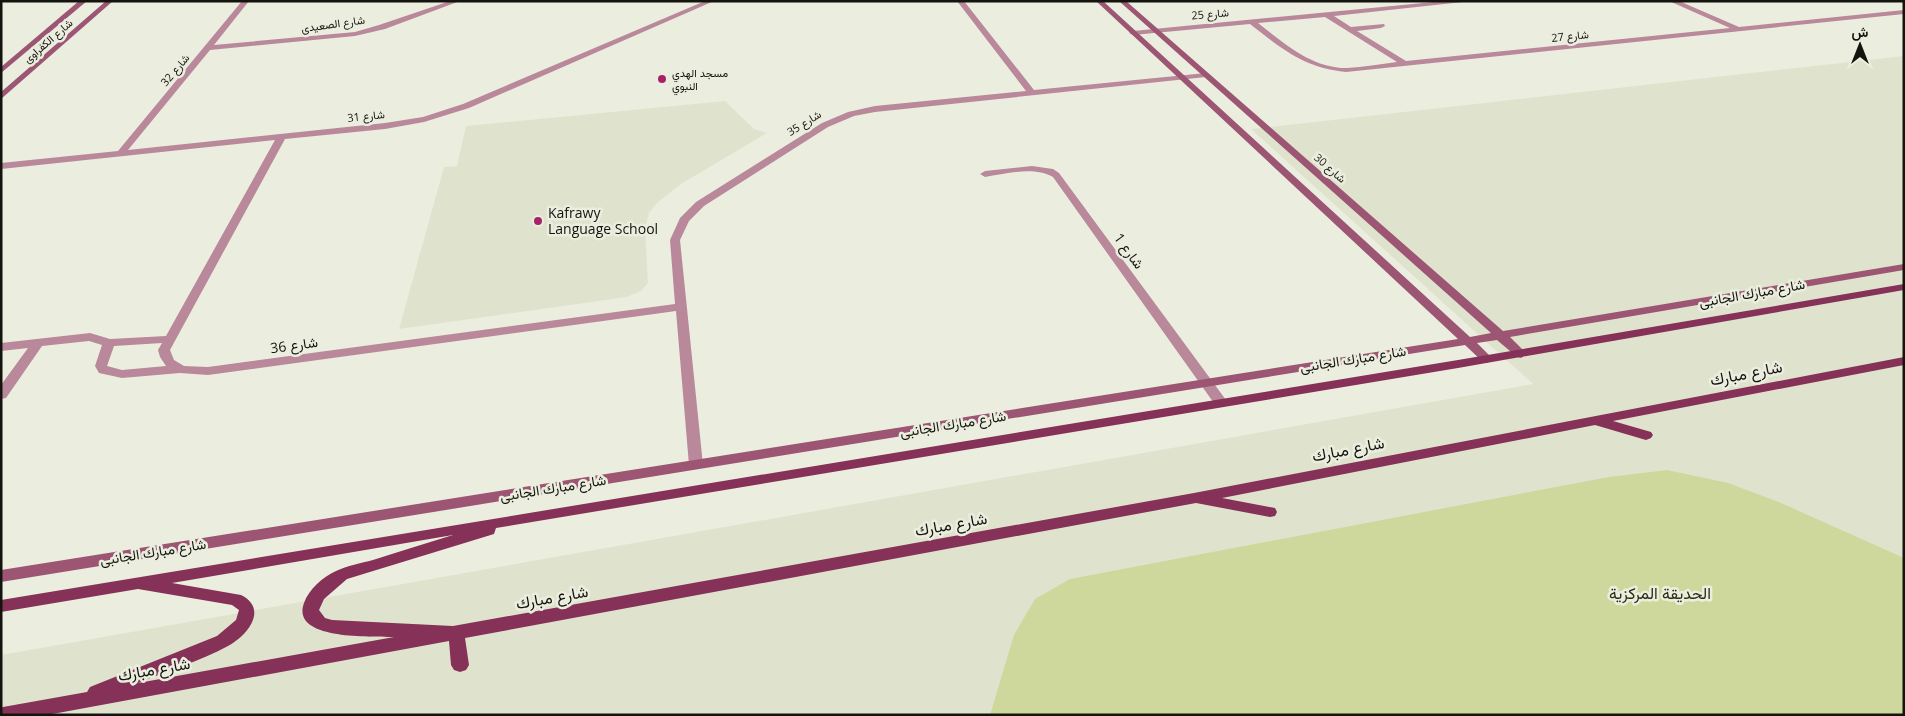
<svg xmlns="http://www.w3.org/2000/svg" width="1905" height="716" font-family="'Open Sans',Vazirmatn,sans-serif">
	<style>
		.built { fill: #dfe3ce }
		.green { fill: #ced79c }
		.lines { fill: none; stroke-linecap: round; stroke-linejoin: round }
		.street { fill: #b9889b; fill-rule: evenodd }
		.secondary { fill: #9c5674; fill-rule: evenodd }
		.primary { fill: #853158; fill-rule: evenodd }
		.poi-dot { fill: #a82169; stroke: #ebeedf; stroke-width: 2 }
		.labels { text-anchor: middle; stroke-width: 5; stroke-linejoin: round; paint-order: stroke }
		.far-street-label { font-size: 11px; fill: #14140f; stroke: #ebeedf }
		.far-poi-label { font-size: 11px; fill: #14140f; stroke: #ebeedf; text-anchor: start }
		.poi-label { font-size: 14px; fill: #14140f; stroke: #ebeedf; text-anchor: start }
		.street-label { font-size: 14px; fill: #14140f; stroke: #ebeedf }
		.near-street-label { font-size: 16px; fill: #14140f; stroke: #ebeedf }
		.near-park-label { font-size: 16px; fill: #292c10; stroke: #ebeedf }
	</style>
	<rect width="100%" height="100%" fill="#ebeedf"/>
	<g class="built">
		<polygon points="1904,56 1904,715 1,715 1,655 1533,384 1251,129"/>
		<polygon points="725,101 754,129 767,133 681,184 657,203 649,213 645,228 648,283 641,291 627,297 399,329 444,167 457,166 466,126"/>
	</g>
	<polygon class="green" points="1667,470 1728,483 1781,503 1904,558 1904,715 990,715 1014,635 1035,599 1070,579 1609,477"/>
	<g class="lines">
		<g class="street">
			<path d="M242,1H249L214,45L355,32L379,25L450,1H460L385,29L355,36L210,50L128,150L385,123L423,117L463,104L705,1H714L469,108L424,122L385,129L285,139L170,350L174,360L184,366L208,367L675,304L670,240L680,218L696,202L822,123L848,112L875,106L1026,91L957,1H964L1034,90L1206,73L1210,75L1206,77L875,112L854,116L828,127L704,206L689,221L680,240L703,465L701,468H691L689,465L676,311L208,375L180,373L122,378L99,373L95,366L102,345L89,341L42,346L6,398L1,399V385L28,348L1,351V343L90,333L110,339L166,336L275,140L1,169V163L118,151ZM162,343L158,350L160,357L166,366L122,370L107,366L114,346Z"/>
			<path d="M1444,1H1472L1334,16L1351,27L1384,24L1385,26L1381,28L1357,31L1406,61L1730,28L1669,1H1679L1739,27L1904,10V14L1346,72C1304,68 1282,49 1250,24L1133,35L1129,33L1133,31ZM1325,17L1397,62C1380,64 1363,67 1347,68C1311,68 1284,43 1258,23Z"/>
			<path d="M1032,166L1053,169L1059,173L1226,400L1228,403L1226,406H1216L1053,177C1033,166 1006,174 985,177L980,174L985,171Z"/>
		</g>
		<g class="secondary">
			<polygon points="79,1 87,1 1,73 1,67"/>
			<polygon points="106,1 113,1 1,99 1,92"/>
			<polygon points="1096,1 1103,1 1470,337 1491,333 1119,1 1126,1 1503,331 1904,264 1904,270 1510,337 1527,354 1521,358 1517,357 1497,340 1477,343 1493,359 1487,363 1483,362 1465,345 1,582 1,570 1458,339"/>
		</g>
		<path class="primary" d="M1904,284V290L1458,368L496,528L494,534L347,579L324,599L319,610L325,618L332,620L453,626L1194,493L1904,357V365L1613,421L1651,432L1653,435L1651,438L1646,440L1595,425L1222,498L1275,508L1277,512L1275,516L1270,517L1196,503L465,638L469,665L466,670L460,672L454,670L451,665L449,641L47,715H1V708L3,707L87,692L90,687L217,636L236,620L239,610L232,605L138,589L1,612V600L1458,360ZM453,535C426,543 399,552 373,560C361,563 347,566 336,571C323,577 309,589 304,603C290,641 374,636 394,637L138,683C167,671 200,661 228,646C247,636 269,609 241,595L172,583Z"/>
	</g>
	<g class="poi-dot">
		<circle cx="662" cy="79" r="5"/>
		<circle cx="538" cy="221" r="5"/>
	</g>
	<g class="labels">
		<g class="far-street-label">
			<text transform="translate(1210 14) rotate(-5)" y="4">شارع 25</text>
			<text transform="translate(333 24) rotate(-8)" y="4">شارع الصعيدى</text>
			<text transform="translate(1570 36) rotate(-6)" y="4">شارع 27</text>
			<text transform="translate(48 41) rotate(-41)" y="4">شارع الكفراوى</text>
			<text transform="translate(175 70) rotate(-50)" y="4">شارع 32</text>
			<text transform="translate(366 116) rotate(-6)" y="4">شارع 31</text>
			<text transform="translate(804 123) rotate(-32)" y="4">شارع 35</text>
			<text transform="translate(1330 168) rotate(41)" y="4">شارع 30</text>
		</g>
		<g class="far-poi-label">
			<text x="672" y="77">مسجد الهدي<tspan x="672" dy="13">النبوي</tspan></text>
		</g>
		<g class="poi-label">
			<text x="548" y="218">Kafrawy<tspan x="548" dy="16">Language School</tspan></text>
		</g>
		<g class="street-label">
			<text transform="translate(1129 251) rotate(54)" y="5">شارع 1</text>
			<text transform="translate(1752 293) rotate(-10)" y="5">شارع مبارك الجانبى</text>
			<text transform="translate(294 345) rotate(-8)" y="5">شارع 36</text>
			<text transform="translate(1353 359) rotate(-9)" y="5">شارع مبارك الجانبى</text>
			<text transform="translate(953 424) rotate(-9)" y="5">شارع مبارك الجانبى</text>
			<text transform="translate(553 488) rotate(-9)" y="5">شارع مبارك الجانبى</text>
			<text transform="translate(153 552) rotate(-9)" y="5">شارع مبارك الجانبى</text>
		</g>
		<g class="near-street-label">
			<text transform="translate(1746 373) rotate(-11)" y="6">شارع مبارك</text>
			<text transform="translate(1348 449) rotate(-11)" y="6">شارع مبارك</text>
			<text transform="translate(951 524) rotate(-10)" y="6">شارع مبارك</text>
			<text transform="translate(552 597) rotate(-10)" y="6">شارع مبارك</text>
			<text transform="translate(154 669) rotate(-10)" y="6">شارع مبارك</text>
		</g>
		<g class="near-park-label">
			<text x="1660" y="599">الحديقة المركزية</text>
		</g>
	</g>
	<rect width="1905" height="716" fill="none" stroke="#14140f" stroke-width="5"/>
	<g transform="translate(1860 45)" stroke="#ebeedf" stroke-width="4" paint-order="stroke">
	<path d="M0-4L9 19L0 12L-9 19Z" fill="#14140f"/>
	<text y="-8" font-size="14" font-weight="bold" text-anchor="middle" fill="#14140f">ش</text>
	</g>
</svg>
